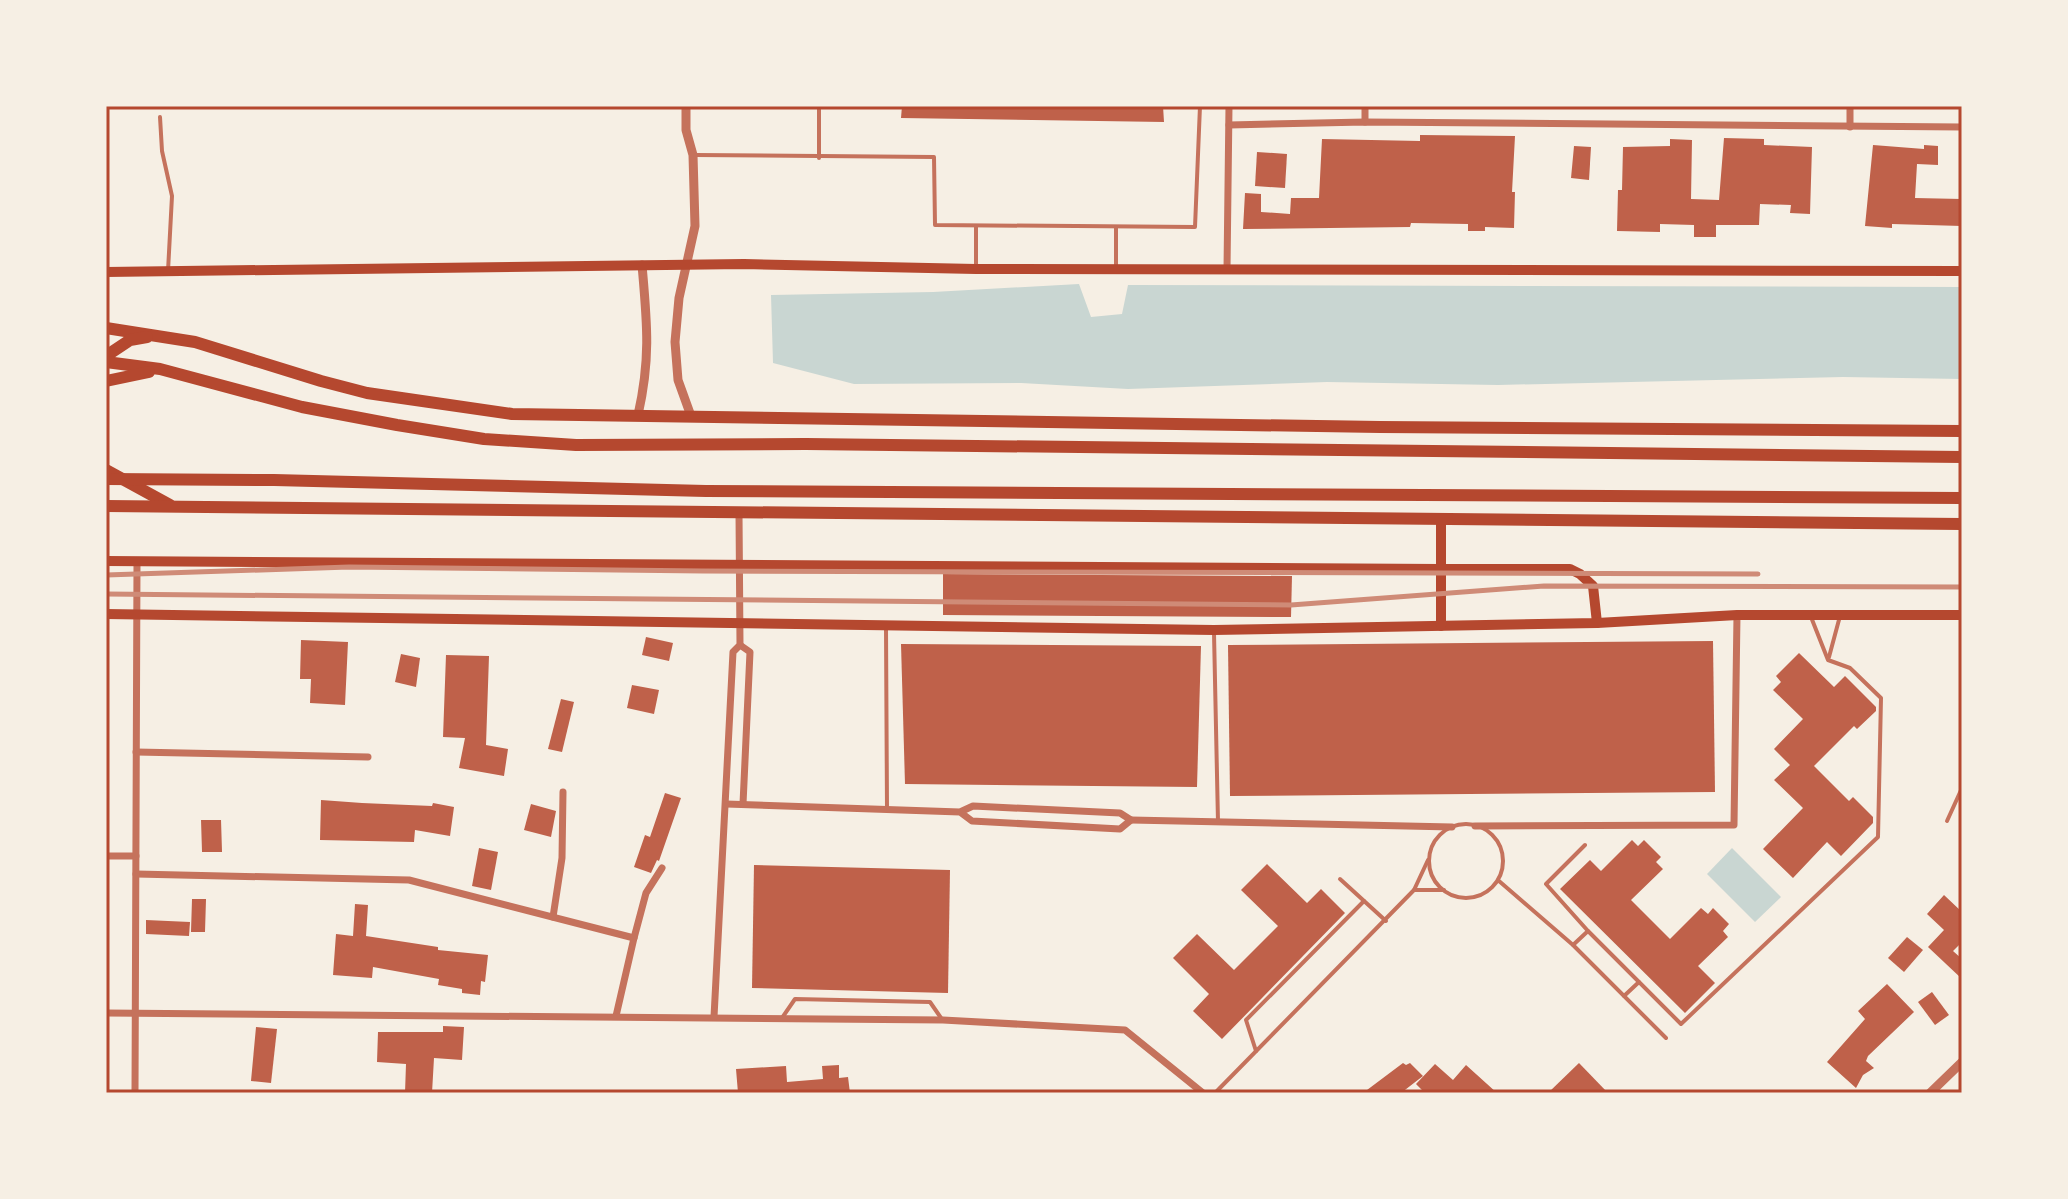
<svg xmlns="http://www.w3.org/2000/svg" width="2068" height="1199" font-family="Overpass,sans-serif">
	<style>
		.water { fill: #c9d6d2 }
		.building { fill: #bf614a }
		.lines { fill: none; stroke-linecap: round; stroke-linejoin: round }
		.service { stroke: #c5725c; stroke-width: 4 }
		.minor { stroke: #c5725c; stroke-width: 7 }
		.tertiary { stroke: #c5725c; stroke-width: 9 }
		.secondary { stroke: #b5482f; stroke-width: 10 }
		.trunk { stroke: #b5482f; stroke-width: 12 }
		.rail { stroke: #cf8b77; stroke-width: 5 }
		.neatline { fill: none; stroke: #b5482f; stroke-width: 3 }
	</style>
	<rect width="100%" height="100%" fill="#f6efe4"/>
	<g class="water">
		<polygon points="1079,284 1091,317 1122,314 1128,285 1962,287 1962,379 1843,377 1498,385 1327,382 1128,389 1021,383 854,384 773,363 771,295 933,292"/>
		<polygon points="1732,848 1781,897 1755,922 1707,874"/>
	</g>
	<g class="building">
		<polygon points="902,106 1163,106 1164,122 901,118"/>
		<polygon points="1420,135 1515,136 1512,192 1515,192 1514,228 1485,227 1485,231 1468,231 1468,224 1411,223 1410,227 1243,229 1245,193 1261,194 1261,212 1290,214 1291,198 1319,198 1322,139 1420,141"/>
		<polygon points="1724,138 1764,139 1764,145 1812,147 1810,214 1790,213 1791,205 1760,204 1759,225 1716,225 1716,237 1694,237 1694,225 1660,224 1660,232 1617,231 1618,190 1622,190 1623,147 1670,146 1670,139 1692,140 1691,199 1719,200"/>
		<polygon points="1873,145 1924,149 1924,145 1938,146 1938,165 1917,164 1915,198 1962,199 1962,226 1892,224 1892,228 1865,226"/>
		<polygon points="1574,146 1591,147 1589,180 1571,178"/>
		<polygon points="1257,152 1287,154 1285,188 1255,186"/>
		<polygon points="943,574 1292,576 1291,617 943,615"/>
		<polygon points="646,637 673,643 669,661 642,655"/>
		<polygon points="301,640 348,642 345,705 310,703 311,679 300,679"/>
		<polygon points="1713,641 1715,792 1230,796 1228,645"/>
		<polygon points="901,644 1201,646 1197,787 905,784"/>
		<polygon points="1799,653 1834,687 1845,676 1876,707 1876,711 1857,729 1854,726 1814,766 1849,801 1853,797 1873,817 1873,823 1841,856 1827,842 1793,878 1763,849 1803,808 1774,780 1790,765 1774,749 1803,719 1773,690 1781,682 1776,676"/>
		<polygon points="401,654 420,658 416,687 395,682"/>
		<polygon points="446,655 489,656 486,745 508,749 504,776 459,768 465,738 443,737"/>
		<polygon points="632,685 659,690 654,714 627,708"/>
		<polygon points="561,699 574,702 562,752 548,749"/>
		<polygon points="665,793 681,798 659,861 657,860 651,873 634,867 645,835 650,837"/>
		<polygon points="321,800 362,803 432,806 433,803 454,807 450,836 415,830 414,842 320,840"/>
		<polygon points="531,804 556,811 551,837 524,830"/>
		<polygon points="201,820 221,820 222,852 202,852"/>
		<polygon points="1632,840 1638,846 1644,840 1661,857 1656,862 1663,869 1631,900 1670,939 1701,908 1708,914 1713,908 1729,924 1723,931 1728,937 1698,966 1715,983 1685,1013 1560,889 1590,860 1601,871"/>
		<polygon points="479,848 498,852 491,890 472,886"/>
		<polygon points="1267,864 1307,903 1321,889 1345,913 1222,1039 1193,1011 1209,994 1173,958 1197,934 1234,970 1278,926 1241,890"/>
		<polygon points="754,865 950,870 948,993 752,988"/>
		<polygon points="1944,895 1962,912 1962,942 1953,951 1962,959 1962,979 1928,947 1944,930 1927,914"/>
		<polygon points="192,899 206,899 205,932 191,932"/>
		<polygon points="355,904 368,905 366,936 438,947 438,950 488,955 485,982 481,981 480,995 462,993 462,989 438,985 439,979 373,967 372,978 333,975 336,934 353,936"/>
		<polygon points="146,920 190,922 189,936 146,934"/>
		<polygon points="1907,937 1923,950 1904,972 1888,958"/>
		<polygon points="1887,984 1914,1012 1868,1056 1866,1061 1874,1068 1863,1075 1856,1088 1827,1062 1865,1019 1858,1011"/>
		<polygon points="1932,992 1949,1015 1935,1025 1918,1002"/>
		<polygon points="443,1026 464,1027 462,1060 434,1058 432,1093 405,1093 406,1064 377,1062 378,1032 443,1032"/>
		<polygon points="256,1027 277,1029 271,1083 251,1081"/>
		<polygon points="1403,1063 1406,1065 1410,1063 1423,1076 1401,1093 1363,1093"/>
		<polygon points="1579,1063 1608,1093 1548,1093"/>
		<polygon points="1435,1064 1453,1080 1466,1065 1497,1093 1425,1093 1416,1084"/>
		<polygon points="839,1065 839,1078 848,1077 850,1093 738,1093 736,1069 786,1066 787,1082 823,1079 822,1066"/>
	</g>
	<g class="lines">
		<g class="service">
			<polyline points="819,106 819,158"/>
			<polyline points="160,117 162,151 172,196 168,271"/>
			<polyline points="695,155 934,157 935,225 1195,227 1200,106"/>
			<polyline points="976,226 976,266"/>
			<polyline points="1116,227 1116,268"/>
			<polyline points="886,628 887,810"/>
			<polyline points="1214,633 1218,822"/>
			<polyline points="1829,657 1840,616"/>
			<polyline points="1947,821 1962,788"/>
			<circle cx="1466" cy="861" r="37"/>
			<polyline points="1585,845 1546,884 1588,931 1681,1024 1878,837 1881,698 1850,668 1828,660 1811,617"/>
			<polyline points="1428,860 1414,890 1444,890"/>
			<polyline points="1340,879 1386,921"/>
			<polyline points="1499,881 1573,945 1666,1038"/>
			<polyline points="1573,945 1588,931"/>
			<polyline points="1624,996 1639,982"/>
			<polyline points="782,1018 795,999 930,1002 941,1018"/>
			<polyline points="1256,1051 1246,1020 1364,901"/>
			<polyline points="1215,1093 1414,890"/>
		</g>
		<g class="minor">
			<polyline points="1365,106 1365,122"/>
			<polyline points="1850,106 1850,127"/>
			<polyline points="1229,125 1365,122 1962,127"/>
			<polyline points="1227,269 1229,106"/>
			<polyline points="740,645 750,652 743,804"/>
			<polyline points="136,752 368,757"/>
			<polyline points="726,804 960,812 973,806 1120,813 1131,820 1120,829 972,821 960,812"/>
			<polyline points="1131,820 1452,827"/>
			<polyline points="1475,826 1734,825 1737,615"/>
			<polyline points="106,856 136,856"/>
			<polyline points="136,874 409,880 634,938 616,1016"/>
			<polyline points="553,917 562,858 563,792"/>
			<polyline points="634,938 646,893 662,868"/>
			<polyline points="106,1013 943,1020 1125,1030 1203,1093"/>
			<polyline points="714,1017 733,652 740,645 739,513"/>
			<polyline points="135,1093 137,562"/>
		</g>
		<g class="tertiary">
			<polyline points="686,106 686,130 693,155 695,226 679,298 675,342 678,380 691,416"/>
			<path d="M638,415C651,358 647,322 642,265"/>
			<polyline points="1930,1093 1962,1062"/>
		</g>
		<g class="secondary">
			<polyline points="106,272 744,264 976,269 1962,271"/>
			<polyline points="106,561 1441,569 1570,569 1580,574 1593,586 1597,623"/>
			<polyline points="106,614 1214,630 1597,623 1737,615 1962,615"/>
			<polyline points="1441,626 1441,519"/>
		</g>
		<g class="trunk">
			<polyline points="106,328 195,342 321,381 367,393 512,414 1380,427 1962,431"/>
			<polyline points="106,356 130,340 147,337"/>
			<polyline points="106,362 160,369 302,407 397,425 484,439 576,445 806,444 1962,457"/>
			<polyline points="106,381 149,372"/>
			<polyline points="106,470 170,505"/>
			<polyline points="106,479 274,480 706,491 1962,498"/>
			<polyline points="106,506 1962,524"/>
		</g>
		<g class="rail">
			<polyline points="106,575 349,567 703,571 1758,574"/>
			<polyline points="106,594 1291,605 1544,586 1962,587"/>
		</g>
	</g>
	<rect width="2068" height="1199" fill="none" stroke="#f6efe4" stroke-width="216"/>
	<rect x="108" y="108" width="1852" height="983" class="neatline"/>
</svg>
